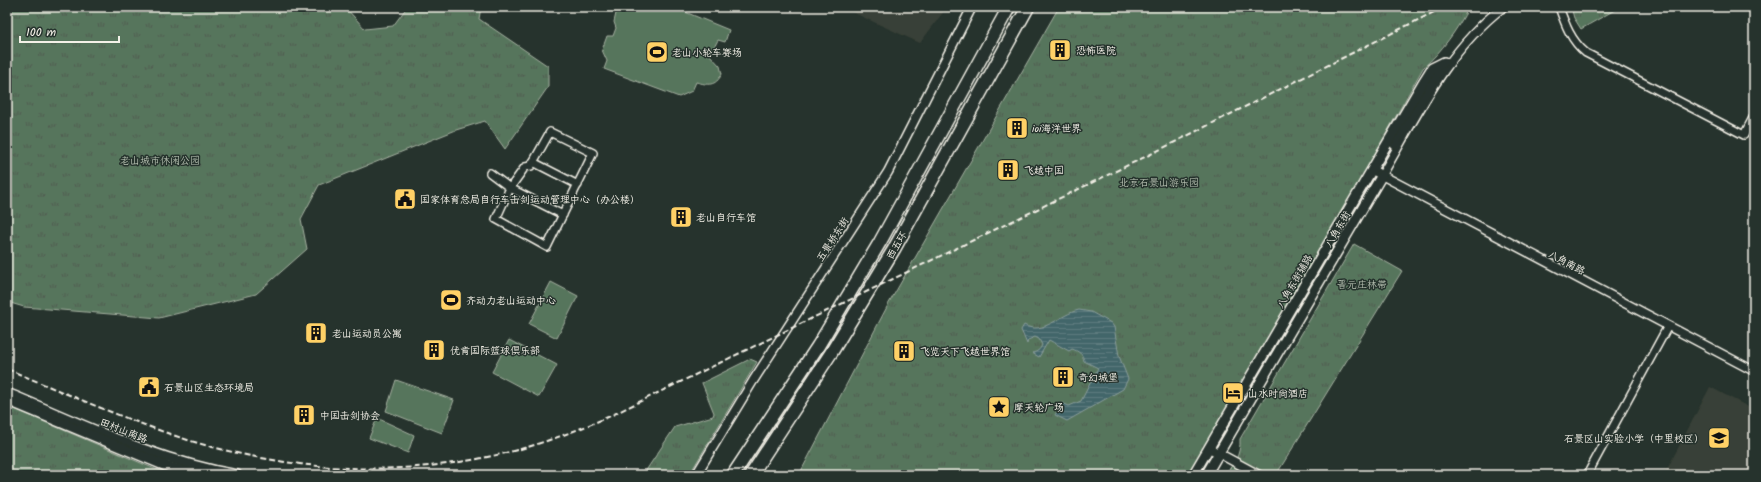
<svg xmlns="http://www.w3.org/2000/svg" width="1761" height="482" font-family="Kalam,'LXGW WenKai TC',sans-serif">
	<style>
		.built { fill: #394137 }
		.park { fill: url(#park-tufts); stroke: #a6b2a2 }
		.garden { fill: #57745c; stroke: #a6b2a2 }
		.water { fill: url(#water-rules); stroke: #8a9e9c }
		.lines { fill: none; stroke-linecap: round; stroke-linejoin: round }
		.minor-casing { stroke: #f4f1e8; stroke-width: 10 }
		.tertiary-casing { stroke: #f4f1e8; stroke-width: 11 }
		.secondary-casing { stroke: #f4f1e8; stroke-width: 12 }
		.motorway-casing { stroke: #f4f1e8; stroke-width: 15 }
		.minor { stroke: #26332d; stroke-width: 7 }
		.tertiary { stroke: #26332d; stroke-width: 8 }
		.secondary { stroke: #26332d; stroke-width: 9 }
		.motorway { stroke: #26332d; stroke-width: 12 }
		.rail { stroke: #f4f1e8; stroke-width: 2; stroke-dasharray: 6 3; stroke-linecap: butt }
		.labels { text-anchor: middle; stroke-width: 3; stroke-linejoin: round; paint-order: stroke }
		.poi-label { font-size: 10px; fill: #f4f1e8; stroke: #26332d; text-anchor: start }
		.park-label { font-size: 10px; fill: #b5bfb0; stroke: #26332d }
		.street-label { font-size: 10px; fill: #f4f1e8; stroke: #26332d }
	</style>
	<defs>
		<pattern id="park-tufts" width="24" height="20" patternUnits="userSpaceOnUse"><rect width="24" height="20" fill="#57745c"/><path d="M3 7l-1-3M5 7V3M7 7l1-3M15 17l-1-3M17 17v-4M19 17l1-3" fill="none" stroke="#4f5c50"/></pattern>
		<pattern id="water-rules" width="6" height="5" patternUnits="userSpaceOnUse"><rect width="6" height="5" fill="#43666a"/><path d="M0 2.5h6" fill="none" stroke="#5f7c7f"/></pattern>
	</defs>
	<rect width="100%" height="100%" fill="#26332d"/>
	<filter id="ink" filterUnits="userSpaceOnUse"><feTurbulence type="fractalNoise" baseFrequency=".025" numOctaves="2"/><feDisplacementMap in="SourceGraphic" scale="8" xChannelSelector="R" yChannelSelector="G"/><feConvolveMatrix kernelMatrix="1 2 1 2 8 2 1 2 1" color-interpolation-filters="sRGB"/></filter>
	<g filter="url(#ink)">
		<g class="built">
			<polygon points="841,7 947,7 920,43"/>
			<polygon points="1710,387 1754,410 1754,465 1749,475 1664,475"/>
		</g>
		<g class="park">
			<polygon points="7,7 345,7 365,29 393,26 407,7 481,7 479,19 548,66 548,87 505,149 485,121 456,130 319,185 301,219 307,249 256,294 159,318 24,307 7,302"/>
			<path d="M1059,7H1469C1457,30 1442,51 1423,68L1330,234L1190,475H799L888,305Z"/>
			<polygon points="1571,7 1620,7 1581,29 1574,18"/>
			<path d="M1354,244L1402,271L1276,475H1221C1234,468 1241,454 1240,439Z"/>
			<polygon points="750,359 757,362 689,475 643,475 675,427 713,416 714,413 702,383"/>
			<polygon points="7,406 155,469 179,475 7,475"/>
		</g>
		<g class="garden">
			<path d="M621,7H673L729,30L725,42L718,40L710,55L720,66L722,74C715,87 708,85 696,82L692,91L679,97L604,69L607,61L602,50L607,36H613L616,28L614,22L617,9Z"/>
			<polygon points="551,282 578,296 557,338 529,324"/>
			<polygon points="509,340 557,365 539,397 492,372"/>
			<polygon points="396,380 454,400 442,433 386,411"/>
			<polygon points="377,418 414,435 408,453 369,438"/>
		</g>
		<path class="water" d="M1079,310L1091,312L1111,323L1114,327L1119,356L1128,379L1123,389L1067,421L1055,415L1062,403L1069,406L1081,401L1098,368L1084,361C1083,354 1078,351 1072,349L1069,351L1049,340L1039,357L1032,353C1037,352 1040,350 1042,345L1039,339L1035,337L1028,340L1027,344L1021,330L1024,325C1043,336 1060,314 1079,310Z"/>
		<g class="lines">
			<g class="minor-casing">
				<g id="minor">
					<path d="M1559,7C1565,24 1571,41 1586,53L1744,135L1754,116"/>
					<polyline points="533,162 578,185"/>
					<path d="M490,173L510,188L496,219L547,247C562,216 578,184 593,153L550,132L531,166L525,167L510,188L563,215"/>
					<polyline points="1587,475 1668,326"/>
				</g>
			</g>
			<g class="tertiary-casing">
				<g id="tertiary">
					<polyline points="1372,170 1754,371"/>
					<path d="M1382,175C1417,115 1447,50 1503,7"/>
					<polyline points="1209,448 1259,475"/>
					<polyline points="696,475 753,381 888,172 972,7"/>
				</g>
			</g>
			<g class="secondary-casing">
				<g id="secondary">
					<polyline points="1394,144 1443,63"/>
					<path d="M7,393C82,424 156,461 237,475"/>
					<polyline points="7,400 166,466 199,475"/>
					<polyline points="1193,475 1422,84 1432,68 1444,62"/>
					<polyline points="1206,475 1382,175"/>
				</g>
			</g>
			<g class="motorway-casing">
				<g id="motorway">
					<polyline points="733,475 818,346 880,242 1009,7"/>
					<polyline points="751,475 831,353 894,249 1028,7"/>
				</g>
			</g>
			<use href="#minor" class="minor"/>
			<use href="#tertiary" class="tertiary"/>
			<use href="#secondary" class="secondary"/>
			<use href="#motorway" class="motorway"/>
			<path class="rail" d="M7,369C68,394 128,421 191,441C288,470 392,478 492,456C531,448 571,433 608,417L1151,154L1444,7"/>
		</g>
	</g>
	<defs>
		<g id="building-square" transform="scale(1.15)"><rect x="-9" y="-9" width="18" height="18" rx="4" fill="#ffd166" stroke="#26332d"/><path d="M-4-6H4V6H1V3H-1V6H-4ZM-2.5-4.3h1.7v1.8h-1.7ZM.8-4.3h1.7v1.8H.8ZM-2.5-1h1.7V.8h-1.7ZM.8-1h1.7V.8H.8Z" fill="#111"/></g>
		<g id="stadium-square" transform="scale(1.15)"><rect x="-9" y="-9" width="18" height="18" rx="4" fill="#ffd166" stroke="#26332d"/><path d="M0-5a6.5 5 0 1 0 0 10a6.5 5 0 1 0 0-10ZM-3.5-1.8h7v3.6h-7Z" fill="#111"/></g>
		<g id="civic-square" transform="scale(1.15)"><rect x="-9" y="-9" width="18" height="18" rx="4" fill="#ffd166" stroke="#26332d"/><path d="M-.6-6.5H3V-4.5H.6V-3L4-1V1h2V6H-6V1h2V-1L-.6-3ZM-1.2 2.5V6h2.4V2.5Z" fill="#111"/></g>
		<g id="hotel-square" transform="scale(1.15)"><rect x="-9" y="-9" width="18" height="18" rx="4" fill="#ffd166" stroke="#26332d"/><path d="M-6-4.5h1.5V1H6V5H4.5V3h-9V5H-6ZM-4 0a1.8 1.8 0 1 1 3.6 0ZM.5 0V-2.5h3Q6-2.5 6 0Z" fill="#111"/></g>
		<g id="sight-square" transform="scale(1.15)"><rect x="-9" y="-9" width="18" height="18" rx="4" fill="#ffd166" stroke="#26332d"/><path d="M0-6L1.8-2.2L6-1.7L2.9 1.2L3.7 5.4L0 3.3L-3.7 5.4L-2.9 1.2L-6-1.7L-1.8-2.2Z" fill="#111"/></g>
		<g id="school-square" transform="scale(1.15)"><rect x="-9" y="-9" width="18" height="18" rx="4" fill="#ffd166" stroke="#26332d"/><path d="M0-5L7-2L0 1L-7-2ZM-4 1L0 2.5L4 1V4Q0 6-4 4Z" fill="#111"/></g>
	</defs>
	<g fill-rule="evenodd">
		<use href="#building-square" x="1060" y="50"/>
		<use href="#stadium-square" x="657" y="52"/>
		<use href="#building-square" x="1017" y="128"/>
		<use href="#building-square" x="1008" y="170"/>
		<use href="#civic-square" x="405" y="199"/>
		<use href="#building-square" x="681" y="217"/>
		<use href="#stadium-square" x="451" y="300"/>
		<use href="#building-square" x="316" y="333"/>
		<use href="#building-square" x="434" y="350"/>
		<use href="#building-square" x="904" y="351"/>
		<use href="#building-square" x="1063" y="377"/>
		<use href="#civic-square" x="149" y="387"/>
		<use href="#hotel-square" x="1233" y="393"/>
		<use href="#sight-square" x="999" y="407"/>
		<use href="#building-square" x="304" y="415"/>
		<use href="#school-square" x="1719" y="438"/>
	</g>
	<g class="labels">
		<g class="poi-label">
			<text x="1076" y="54">恐怖医院</text>
			<text x="672" y="56">老山小轮车赛场</text>
			<text x="1032" y="132">ioi海洋世界</text>
			<text x="1024" y="174">飞越中国</text>
			<text x="420" y="203">国家体育总局自行车击剑运动管理中心（办公楼）</text>
			<text x="696" y="221">老山自行车馆</text>
			<text x="466" y="304">齐动力老山运动中心</text>
			<text x="332" y="337">老山运动员公寓</text>
			<text x="450" y="354">优肯国际篮球俱乐部</text>
			<text x="920" y="355">飞览天下飞越世界馆</text>
			<text x="1078" y="381">奇幻城堡</text>
			<text x="164" y="391">石景山区生态环境局</text>
			<text x="1248" y="397">山水时尚酒店</text>
			<text x="1014" y="411">摩天轮广场</text>
			<text x="320" y="419">中国击剑协会</text>
			<text x="1704" y="442" text-anchor="end">石景区山实验小学（中里校区）</text>
		</g>
		<g class="park-label">
			<text x="160" y="164">老山城市休闲公园</text>
			<text x="1159" y="186">北京石景山游乐园</text>
			<text x="1362" y="288">晋元庄林带</text>
		</g>
		<g class="street-label">
			<text transform="translate(1337 229) rotate(-60)" y="4">八角东街</text>
			<text transform="translate(832 239) rotate(-57)" y="4">五景桥东街</text>
			<text transform="translate(896 245) rotate(-60)" y="4">西五环</text>
			<text transform="translate(1567 262) rotate(28)" y="4">八角南路</text>
			<text transform="translate(1294 281) rotate(-60)" y="4">八角东街辅路</text>
			<text transform="translate(124 430) rotate(22)" y="4">田村山南路</text>
		</g>
	</g>
	<rect width="1761" height="482" fill="none" stroke="#26332d" stroke-width="24"/>
	<rect x="12" y="12" width="1737" height="458" fill="none" stroke="#f4f1e8" stroke-width="1.5" filter="url(#ink)"/>
	<path d="M20 36v6h99v-6" fill="none" stroke="#f4f1e8" stroke-width="2"/>
	<text x="26" y="36" font-size="12" fill="#f4f1e8" stroke="#26332d" stroke-width="3" paint-order="stroke">100 m</text>
</svg>
